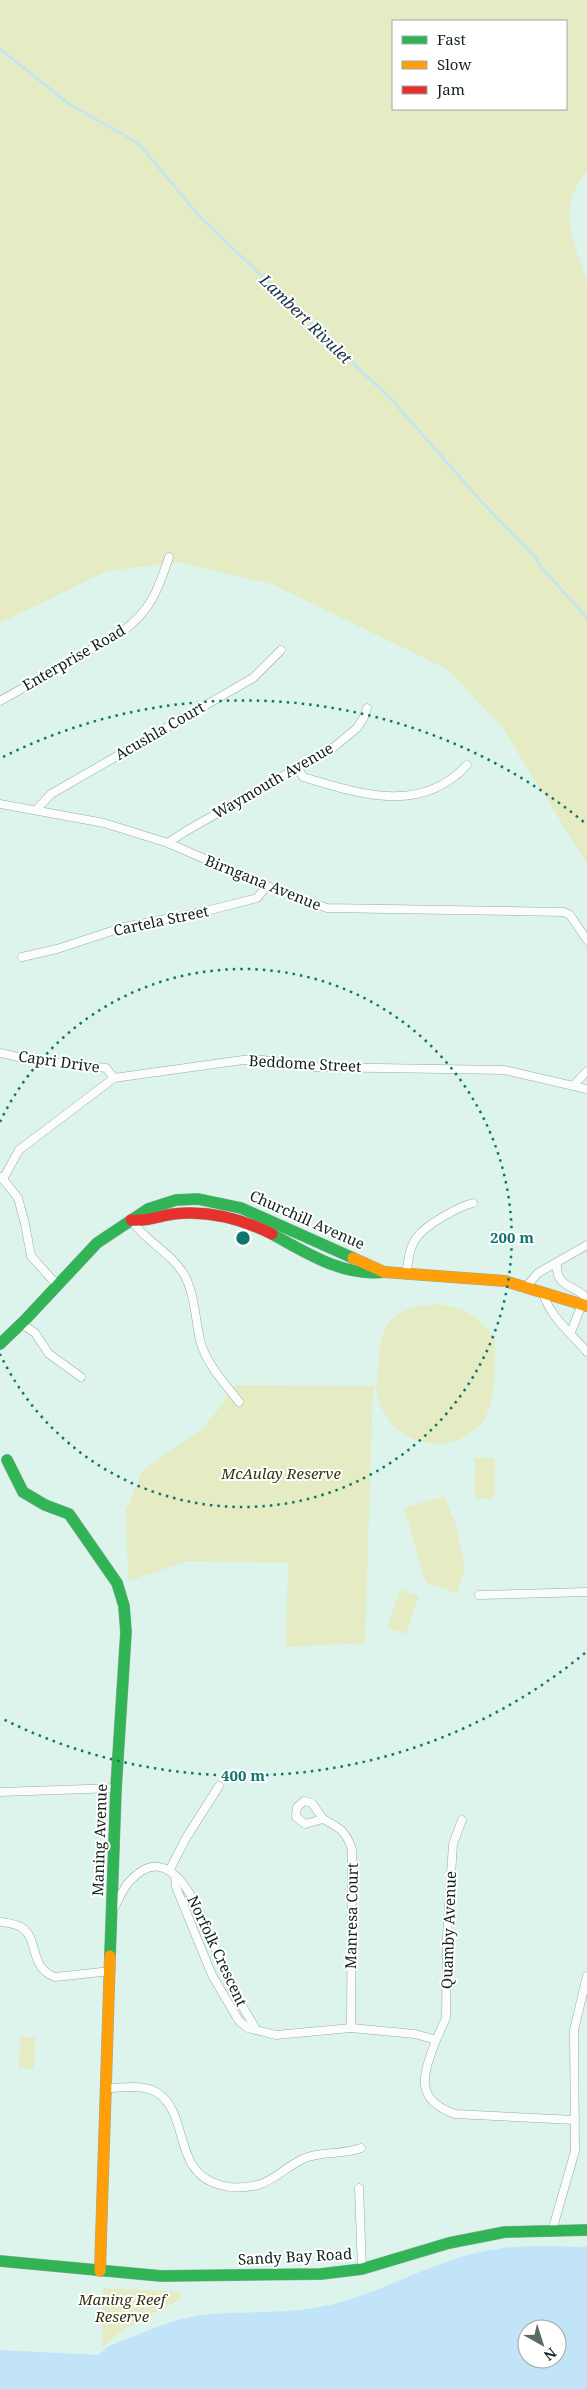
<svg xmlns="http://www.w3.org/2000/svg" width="587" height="2389" font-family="'Noto Serif',serif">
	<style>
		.green { fill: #e5ebc2; fill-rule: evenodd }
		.water { fill: #c1e4f8; fill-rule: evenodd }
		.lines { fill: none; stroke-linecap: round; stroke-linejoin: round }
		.stream { stroke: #c1e4f8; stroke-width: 2.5 }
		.street-casing { stroke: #99aba5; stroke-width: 9 }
		.fast-casing { stroke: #99aba5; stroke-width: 12 }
		.slow-casing { stroke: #99aba5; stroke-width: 12 }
		.jam-casing { stroke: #99aba5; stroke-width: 12 }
		.street { stroke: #fafdfc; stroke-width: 8 }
		.fast { stroke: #30b455; stroke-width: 11 }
		.slow { stroke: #ff9f0a; stroke-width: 11 }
		.jam { stroke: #e5322d; stroke-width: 11 }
		.ring { fill: none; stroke: #0f766e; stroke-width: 2.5; stroke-dasharray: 2.5 5 }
		.labels { text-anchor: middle; stroke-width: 4; stroke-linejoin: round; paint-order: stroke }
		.street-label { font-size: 15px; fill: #12221d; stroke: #fff }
		.park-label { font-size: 15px; font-style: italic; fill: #373310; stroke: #fff }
		.water-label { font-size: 16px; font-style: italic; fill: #143248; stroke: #fff }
		.centre { fill: #0f766e; stroke: #fff; stroke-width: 2.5 }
		.ring-label { font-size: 15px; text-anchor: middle; font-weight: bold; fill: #0f766e; stroke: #fff; stroke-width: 4; stroke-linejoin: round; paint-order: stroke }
	</style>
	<rect width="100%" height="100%" fill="#ddf4ec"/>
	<g class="green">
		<path d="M0,0H587V171C556,208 573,241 587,282V864L502,727L447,669L272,584L177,562L107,571L0,623ZM393,21H566V109H393Z"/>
		<path d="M436,1304C465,1307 477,1315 495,1339C494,1366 498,1397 483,1421C480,1425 475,1428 472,1431C440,1459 388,1438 378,1398C374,1387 379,1369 379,1356C381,1318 400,1307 436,1304Z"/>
		<polygon points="235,1385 373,1386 365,1643 286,1647 288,1563 187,1561 128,1581 126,1511 142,1471 206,1426"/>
		<polygon points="475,1458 495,1458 494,1499 475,1499"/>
		<polygon points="444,1496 456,1525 465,1570 457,1593 426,1583 404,1508"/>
		<polygon points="400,1590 419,1596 406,1634 387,1628"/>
		<polygon points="20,2037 35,2037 34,2069 19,2069"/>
		<polygon points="103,2288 182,2292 179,2300 120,2331 102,2348"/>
	</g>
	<path class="water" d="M587,2247V2389H0V2350L99,2355L107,2347C138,2335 170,2319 203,2315C242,2311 282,2314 320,2307C378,2296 428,2262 485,2251C518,2244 553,2247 587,2247ZM527,2329H557V2359H527Z"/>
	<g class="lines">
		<polyline class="stream" points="0,49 69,104 138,143 200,217 391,399 480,500 536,558 541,567 587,618"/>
		<g class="street-casing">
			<g id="street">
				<path d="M0,701L123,631C151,610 158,590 169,557"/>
				<path d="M298,768L303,777C360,794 421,815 467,765"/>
				<polyline points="0,804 104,823 168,843 267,886 327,908 564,912 570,915 587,940"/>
				<polyline points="36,810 51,794 253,678 281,650"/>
				<polyline points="168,843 186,831 334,747 357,728 364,717 367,708"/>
				<polyline points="22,957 57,949 124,927 202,912 257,898 267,886"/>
				<polyline points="0,1053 27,1059 106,1068 114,1078"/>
				<polyline points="573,1086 587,1071"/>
				<polyline points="0,1177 3,1179 18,1198 25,1224 31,1256 57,1285"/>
				<polyline points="3,1179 19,1150 114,1078 243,1060 263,1060 314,1067 504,1070 587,1089"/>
				<path d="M131,1220C146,1242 172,1253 185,1276C195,1296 195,1318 200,1340C206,1364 224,1382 239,1402"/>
				<path d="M557,1263C555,1288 573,1284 587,1298"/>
				<path d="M406,1275C408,1263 409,1247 417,1237C427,1224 458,1207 473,1203"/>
				<polyline points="526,1287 538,1273 587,1245"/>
				<path d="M543,1292C548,1315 572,1334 587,1352"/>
				<polyline points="22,1324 35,1333 49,1354 81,1377"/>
				<polyline points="571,1332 582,1304"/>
				<polyline points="479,1595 587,1592"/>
				<polyline points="0,1792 116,1788"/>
				<path d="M323,1819L312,1803L304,1801L297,1807L296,1817L305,1824L323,1819C339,1827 347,1832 352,1850L351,2028"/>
				<polyline points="169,1871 186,1838 219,1786"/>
				<path d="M175,1876L176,1887L212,1975L239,2021L248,2028L276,2035L351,2028L415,2034L436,2040C424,2073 412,2099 455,2114L575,2120"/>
				<path d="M114,1908C119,1899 123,1888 130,1881C176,1831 204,1925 218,1955C226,1972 234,1990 243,2007C247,2015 252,2021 256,2030"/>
				<path d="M2,1922C8,1923 16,1924 21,1927C40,1939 28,1967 55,1977L111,1971"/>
				<polyline points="436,2040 446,2018 447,1936 453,1844 462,1820"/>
				<path d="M107,2088C122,2088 143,2084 156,2092C191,2113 171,2172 220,2185C233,2189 245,2188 258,2185C275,2180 288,2165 305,2158C322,2151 343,2155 361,2148"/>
				<polyline points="359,2188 362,2269"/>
				<polyline points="552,2231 575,2151 574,2030 587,1976"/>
			</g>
		</g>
		<g class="fast-casing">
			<g id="fast">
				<path d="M272,1234C307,1253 343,1277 384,1272"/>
				<polyline points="0,1344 25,1320 97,1243 148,1209 176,1200 198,1199 241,1208 353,1258"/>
				<polyline points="7,1460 23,1492 45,1505 69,1514 117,1583 124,1606 126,1632 116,1788 110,1956"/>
				<polyline points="0,2261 161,2276 321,2274 362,2269 449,2243 505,2232 587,2230"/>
			</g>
		</g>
		<g class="slow-casing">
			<g id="slow">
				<polyline points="353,1258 384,1272 505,1281 587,1306"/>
				<polyline points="100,2271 110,1956"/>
			</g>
		</g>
		<g class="jam-casing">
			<path id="jam" d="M131,1220C146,1222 159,1216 173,1214C207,1210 242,1219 272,1234"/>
		</g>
		<use href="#street" class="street"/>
		<use href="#fast" class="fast"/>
		<use href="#slow" class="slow"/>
		<use href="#jam" class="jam"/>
	</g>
	<g class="ring">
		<path d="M0 1122A269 269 0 1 1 0 1354"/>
		<path d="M585 1653A538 538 0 0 1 3 1719M3 757A538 538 0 0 1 585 823"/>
	</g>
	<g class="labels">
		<g class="street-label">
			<text transform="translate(74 658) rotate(-30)" y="5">Enterprise Road</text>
			<text transform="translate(160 731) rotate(-30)" y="5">Acushla Court</text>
			<text transform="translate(273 781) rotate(-30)" y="5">Waymouth Avenue</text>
			<text transform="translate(263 883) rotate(22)" y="5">Birngana Avenue</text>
			<text transform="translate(161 921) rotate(-12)" y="5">Cartela Street</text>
			<text transform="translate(59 1062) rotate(8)" y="5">Capri Drive</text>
			<text transform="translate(305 1064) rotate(3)" y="5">Beddome Street</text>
			<text transform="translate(307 1220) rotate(24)" y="5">Churchill Avenue</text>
			<text transform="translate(100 1840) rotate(-88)" y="5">Maning Avenue</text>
			<text transform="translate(352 1916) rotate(-89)" y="5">Manresa Court</text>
			<text transform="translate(449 1930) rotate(-88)" y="5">Quamby Avenue</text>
			<text transform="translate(217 1951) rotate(65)" y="5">Norfolk Crescent</text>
			<text transform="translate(295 2257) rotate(-3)" y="5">Sandy Bay Road</text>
		</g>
		<g class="park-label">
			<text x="281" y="1479">McAulay Reserve</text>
			<text x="122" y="2305">Maning Reef<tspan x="122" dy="17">Reserve</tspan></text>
		</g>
		<g class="water-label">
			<text transform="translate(306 319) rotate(44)" y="6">Lambert Rivulet</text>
		</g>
	</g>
	<circle cx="243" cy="1238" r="8" class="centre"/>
	<g class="ring-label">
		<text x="512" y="1243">200 m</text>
		<text x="243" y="1781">400 m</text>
	</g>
	<rect x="392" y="20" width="175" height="90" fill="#ffffff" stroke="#a0a7a5"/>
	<rect x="402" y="36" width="25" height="8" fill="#30b455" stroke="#a0a7a5"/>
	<text x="437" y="45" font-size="15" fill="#12221d">Fast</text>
	<rect x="402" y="61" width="25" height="8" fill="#ff9f0a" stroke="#a0a7a5"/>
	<text x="437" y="70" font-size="15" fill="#12221d">Slow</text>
	<rect x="402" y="86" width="25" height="8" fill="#e5322d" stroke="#a0a7a5"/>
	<text x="437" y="95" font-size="15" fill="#12221d">Jam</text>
	<g transform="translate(542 2344) rotate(141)"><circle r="24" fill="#ffffff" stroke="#a0a7a5"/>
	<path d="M0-4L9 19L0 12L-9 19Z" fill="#596c65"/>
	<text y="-8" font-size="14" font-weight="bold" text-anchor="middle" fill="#12221d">N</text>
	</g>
</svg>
